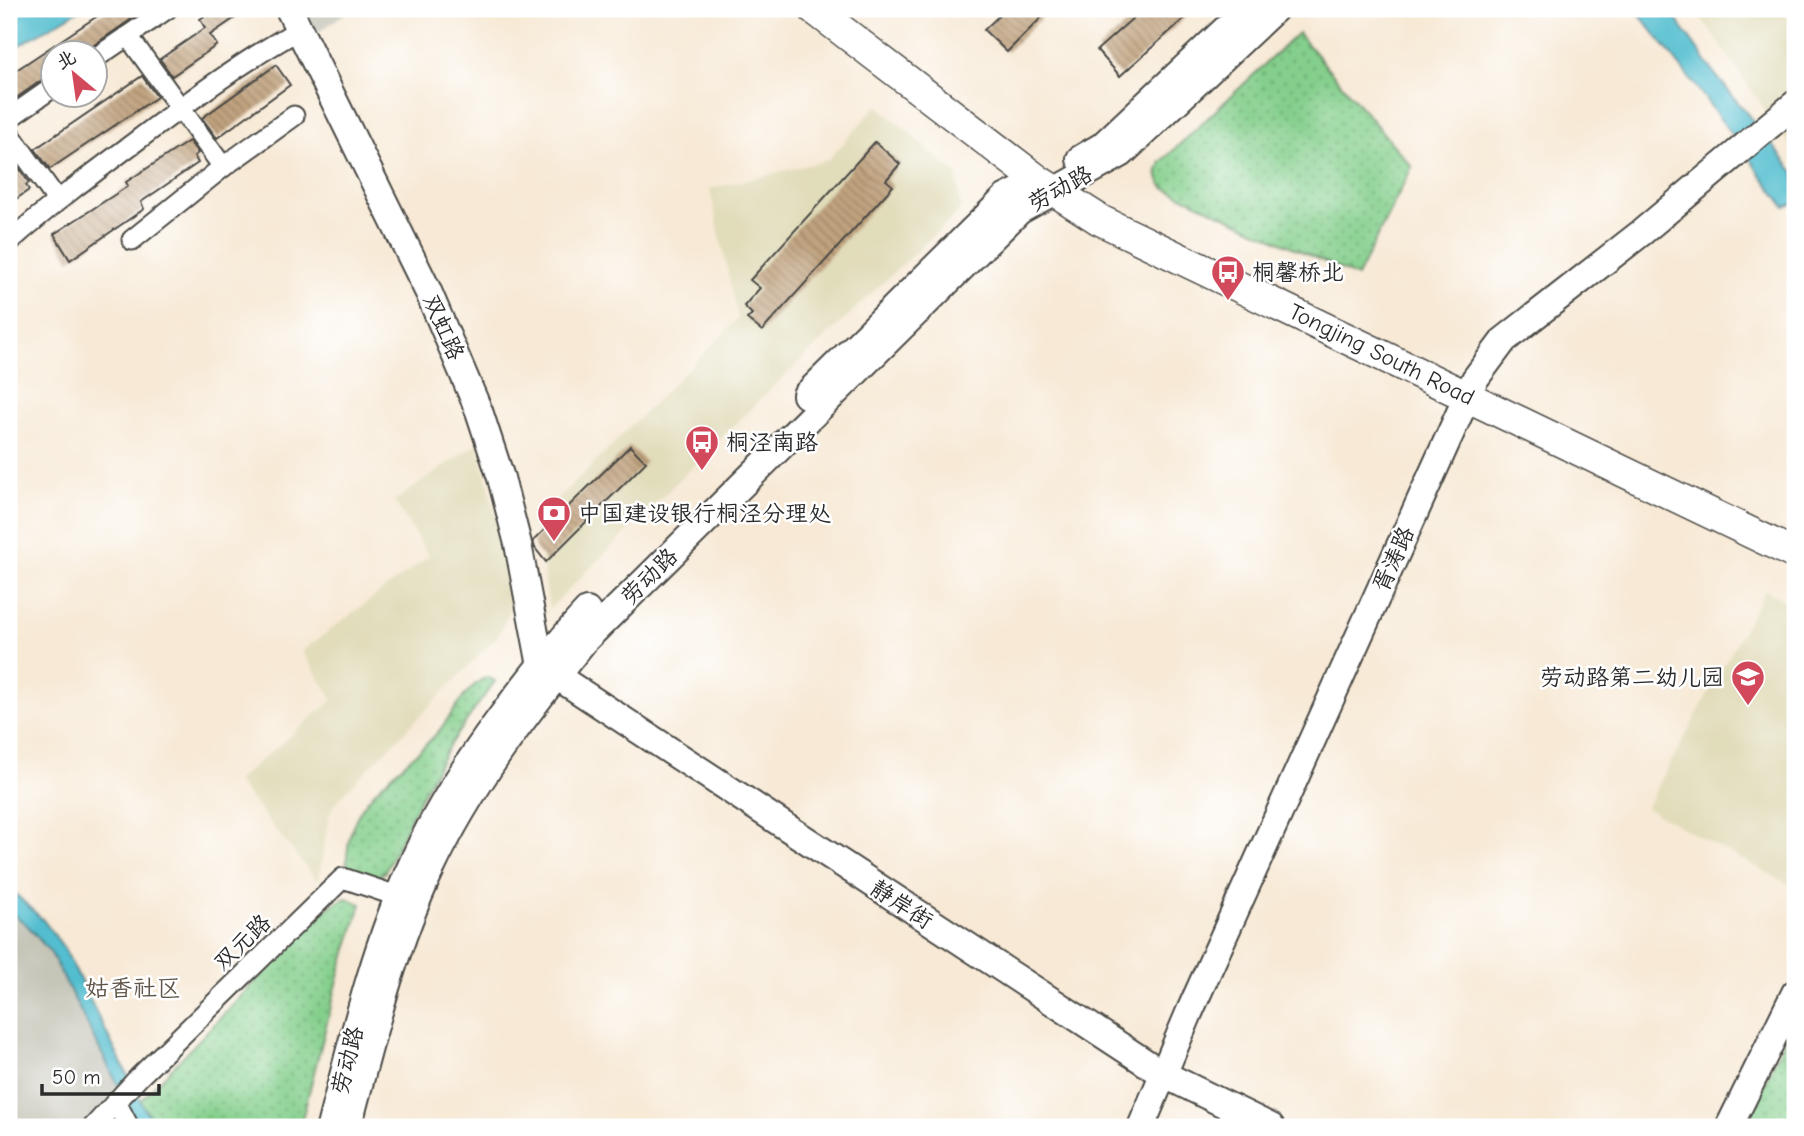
<svg xmlns="http://www.w3.org/2000/svg" width="1804" height="1136" font-family="'Comic Neue','LXGW WenKai TC',sans-serif">
	<style>
		.built { fill: #e1dcba }
		.industrial { fill: #c5c5b8 }
		.green { fill: url(#green-dots); stroke: #587d5c; stroke-width: 2 }
		.water { fill: #53becf; stroke: #3f747d; stroke-width: 2 }
		.building { fill: url(#building-back-hatch) }
		.lines { fill: none; stroke-linecap: round; stroke-linejoin: round }
		.street-casing { stroke: #4a4844; stroke-width: 23 }
		.secondary-casing { stroke: #4a4844; stroke-width: 30 }
		.primary-casing { stroke: #4a4844; stroke-width: 33 }
		.street { stroke: #fff; stroke-width: 19 }
		.secondary { stroke: #fff; stroke-width: 26 }
		.primary { stroke: #fff; stroke-width: 30 }
		.labels { text-anchor: middle; stroke-width: 5; stroke-linejoin: round; paint-order: stroke }
		.street-label { font-size: 23px; fill: #2b2b2b; stroke: #fff }
		.poi-label { font-size: 23px; fill: #2b2b2b; stroke: #fff; text-anchor: start }
		.neighbourhood-label { font-size: 24px; fill: #605548; stroke: #fff }
	</style>
	<defs>
		<pattern id="green-dots" width="8" height="8" patternUnits="userSpaceOnUse" patternTransform="scale(1.75)"><rect width="8" height="8" fill="#84cf8c"/><path d="M2 2h.1M6 6h.1" fill="none" stroke="#6ca873" stroke-width="1.8" stroke-linecap="round"/></pattern>
		<pattern id="building-back-hatch" width="6" height="6" patternUnits="userSpaceOnUse" patternTransform="scale(1.75)"><rect width="6" height="6" fill="#c1a37f"/><path d="M-1 5l2 2M0 0l6 6M5-1l2 2" fill="none" stroke="#9d8568"/></pattern>
	</defs>
	<rect width="100%" height="100%" fill="#fff"/>
	<filter id="ink" filterUnits="userSpaceOnUse"><feTurbulence type="fractalNoise" baseFrequency=".0143" numOctaves="2"/><feDisplacementMap in="SourceGraphic" scale="14" xChannelSelector="R" yChannelSelector="G"/><feConvolveMatrix kernelMatrix="1 2 1 2 8 2 1 2 1" color-interpolation-filters="sRGB"/></filter>
	<filter id="wash" filterUnits="userSpaceOnUse"><feTurbulence type="fractalNoise" baseFrequency=".00686" numOctaves="4" result="noise"/><feDisplacementMap in="SourceGraphic" scale="28" xChannelSelector="R" yChannelSelector="G"/><feGaussianBlur stdDeviation="1.57" result="paint"/><feColorMatrix in="noise" values="0 0 0 0 0 0 0 0 0 0 0 0 0 0 0 0 0 1.4 0 .05"/><feComposite in="paint" operator="in"/></filter>
	<g filter="url(#wash)">
		<rect width="100%" height="100%" fill="#f7e9d5"/>
		<g class="built">
			<polygon points="1695,9 1795,9 1795,153"/>
			<polygon points="877,105 957,175 961,209 774,386 549,609 539,542 534,523 738,319 710,189 828,160"/>
			<polygon points="478,443 508,565 509,613 497,637 337,801 329,816 318,882 236,781 333,700 302,651 429,556 394,501"/>
			<polygon points="1765,590 1795,606 1795,888 1646,808"/>
		</g>
		<g class="industrial">
			<polygon points="304,9 351,9 316,34"/>
			<polygon points="9,911 27,925 51,953 120,1089 83,1127 9,1127"/>
		</g>
		<g class="green">
			<path d="M1298,33L1412,167L1357,277L1164,188C1156,178 1156,174 1161,162Z"/>
			<path d="M488,677L495,681L450,744L421,797L385,872L378,877L352,872C344,865 347,857 348,848C353,793 405,770 438,732C451,717 469,682 488,677Z"/>
			<polygon points="346,898 361,904 340,972 300,1127 157,1127 140,1101 320,914 333,904"/>
			<polygon points="1795,1018 1795,1127 1744,1127"/>
		</g>
		<g class="water">
			<polygon points="9,9 81,9 9,51"/>
			<polygon points="1635,9 1669,9 1714,73 1795,173 1795,203 1785,207 1698,89"/>
			<polygon points="9,888 43,920 64,948 145,1110 157,1127 139,1127 51,953 27,925 9,911"/>
		</g>
		<g id="blocks">
			<g class="building">
				<polygon points="108,9 146,9 84,52 52,52 52,76 45,78 9,103 9,75"/>
				<polygon points="216,9 248,9 210,35 217,45 172,76 160,59 205,28 200,19"/>
				<polygon points="1006,9 1050,9 1007,52 984,30"/>
				<polygon points="1143,9 1195,9 1120,76 1097,50"/>
				<polygon points="276,65 290,85 217,138 202,118"/>
				<polygon points="142,76 157,97 50,169 35,149"/>
				<polygon points="189,141 198,153 194,156 198,163 141,202 144,209 70,260 54,234 128,186 126,182"/>
				<polygon points="875,142 900,164 886,180 893,186 762,331 747,319 752,314 744,306 760,288 750,280"/>
				<polygon points="17,165 29,183 26,185 29,190 9,204 9,170"/>
				<polygon points="630,446 646,462 546,562 535,548 533,541"/>
			</g>
		</g>
	</g>
	<g filter="url(#ink)">
		<use href="#blocks" fill-opacity="0" stroke="#4a4844" stroke-width="2"/>
		<g class="lines">
			<g class="street-casing">
				<g id="street">
					<polyline points="128,36 223,167"/>
					<polyline points="94,59 167,9"/>
					<polyline points="9,118 52,88"/>
					<polyline points="9,133 57,200"/>
					<polyline points="132,240 223,167 294,116"/>
					<path d="M9,242C49,206 92,174 135,142C188,102 241,62 299,30"/>
					<polyline points="116,1102 129,1127"/>
					<polyline points="93,1127 139,1077 343,878 409,900"/>
				</g>
			</g>
			<g class="secondary-casing">
				<g id="secondary">
					<polyline points="289,9 428,291 479,411 501,478 518,544 541,666 1163,1074 1271,1127"/>
					<polyline points="1080,159 1102,146 1247,9"/>
					<polyline points="806,395 1005,198 1037,182"/>
					<path d="M330,1127C353,1038 374,948 412,864C442,796 487,734 532,676C550,654 567,632 587,611"/>
					<path d="M348,1127C371,1040 392,951 431,869C470,786 527,712 584,641L1019,211L1121,154L1275,9"/>
					<polyline points="1141,1127 1189,1013 1475,379 1504,340 1641,233 1795,104"/>
					<polyline points="1729,1127 1795,993"/>
				</g>
			</g>
			<g class="primary-casing">
				<polyline id="primary" points="814,9 1039,181 1100,220 1795,554"/>
			</g>
			<use href="#street" class="street"/>
			<use href="#secondary" class="secondary"/>
			<use href="#primary" class="primary"/>
		</g>
	</g>
	<defs>
		<g id="bus-pin" transform="scale(1.75)"><path d="M0 17L-7.5 6A9.5 9.5 0 1 1 7.5 6Z" fill="#d1495b" stroke="#fff"/><path d="M-5-6H5V4H4V6H2V4H-2V6H-4V4H-5ZM-3.5-4V0h7V-4ZM-3.5 1.2v1.5H-2V1.2ZM2 1.2v1.5H3.5V1.2Z" fill="#fff"/></g>
		<g id="bank-pin" transform="scale(1.75)"><path d="M0 17L-7.5 6A9.5 9.5 0 1 1 7.5 6Z" fill="#d1495b" stroke="#fff"/><path d="M-6-4H6V4H-6ZM0-2.3a2.3 2.3 0 1 0 0 4.6a2.3 2.3 0 1 0 0-4.6Z" fill="#fff"/></g>
		<g id="school-pin" transform="scale(1.75)"><path d="M0 17L-7.5 6A9.5 9.5 0 1 1 7.5 6Z" fill="#d1495b" stroke="#fff"/><path d="M0-5L7-2L0 1L-7-2ZM-4 1L0 2.5L4 1V4Q0 6-4 4Z" fill="#fff"/></g>
	</defs>
	<g fill-rule="evenodd">
		<use href="#bus-pin" x="1228" y="272"/>
		<use href="#bus-pin" x="702" y="442"/>
		<use href="#bank-pin" x="554" y="513"/>
		<use href="#school-pin" x="1748" y="677"/>
	</g>
	<g class="labels">
		<g class="street-label">
			<text transform="translate(1060 188) rotate(-29)" y="8">劳动路</text>
			<text transform="translate(444 327) rotate(66)" y="8">双虹路</text>
			<text transform="translate(1382 354) rotate(26)" y="8">Tongjing South Road</text>
			<text transform="translate(1393 559) rotate(-66)" y="8">胥涛路</text>
			<text transform="translate(649 576) rotate(-45)" y="8">劳动路</text>
			<text transform="translate(902 904) rotate(33)" y="8">静岸街</text>
			<text transform="translate(242 942) rotate(-44)" y="8">双元路</text>
			<text transform="translate(347 1060) rotate(-76)" y="8">劳动路</text>
		</g>
		<g class="poi-label">
			<text x="1252" y="280">桐馨桥北</text>
			<text x="726" y="450">桐泾南路</text>
			<text x="578" y="521">中国建设银行桐泾分理处</text>
			<text x="1724" y="685" text-anchor="end">劳动路第二幼儿园</text>
		</g>
		<g class="neighbourhood-label">
			<text x="133" y="996">姑香社区</text>
		</g>
	</g>
	<rect width="1804" height="1136" fill="none" stroke="#fff" stroke-width="35"/>
	<g transform="translate(74 74) rotate(331)"><circle r="33" fill="#ffffff" stroke="#aaaaaa" stroke-width="2"/>
	<path d="M0-5L12 26L0 18L-12 26Z" fill="#d1495b"/>
	<text y="-10" font-size="19" font-weight="bold" text-anchor="middle" fill="#2b2b2b">北</text>
	</g>
	<path d="M42 1084v10h117v-10" fill="none" stroke="#2b2b2b" stroke-width="3.5"/>
	<text x="52" y="1084" font-size="21" fill="#2b2b2b" stroke="#ffffff" stroke-width="5" paint-order="stroke">50 m</text>
</svg>
